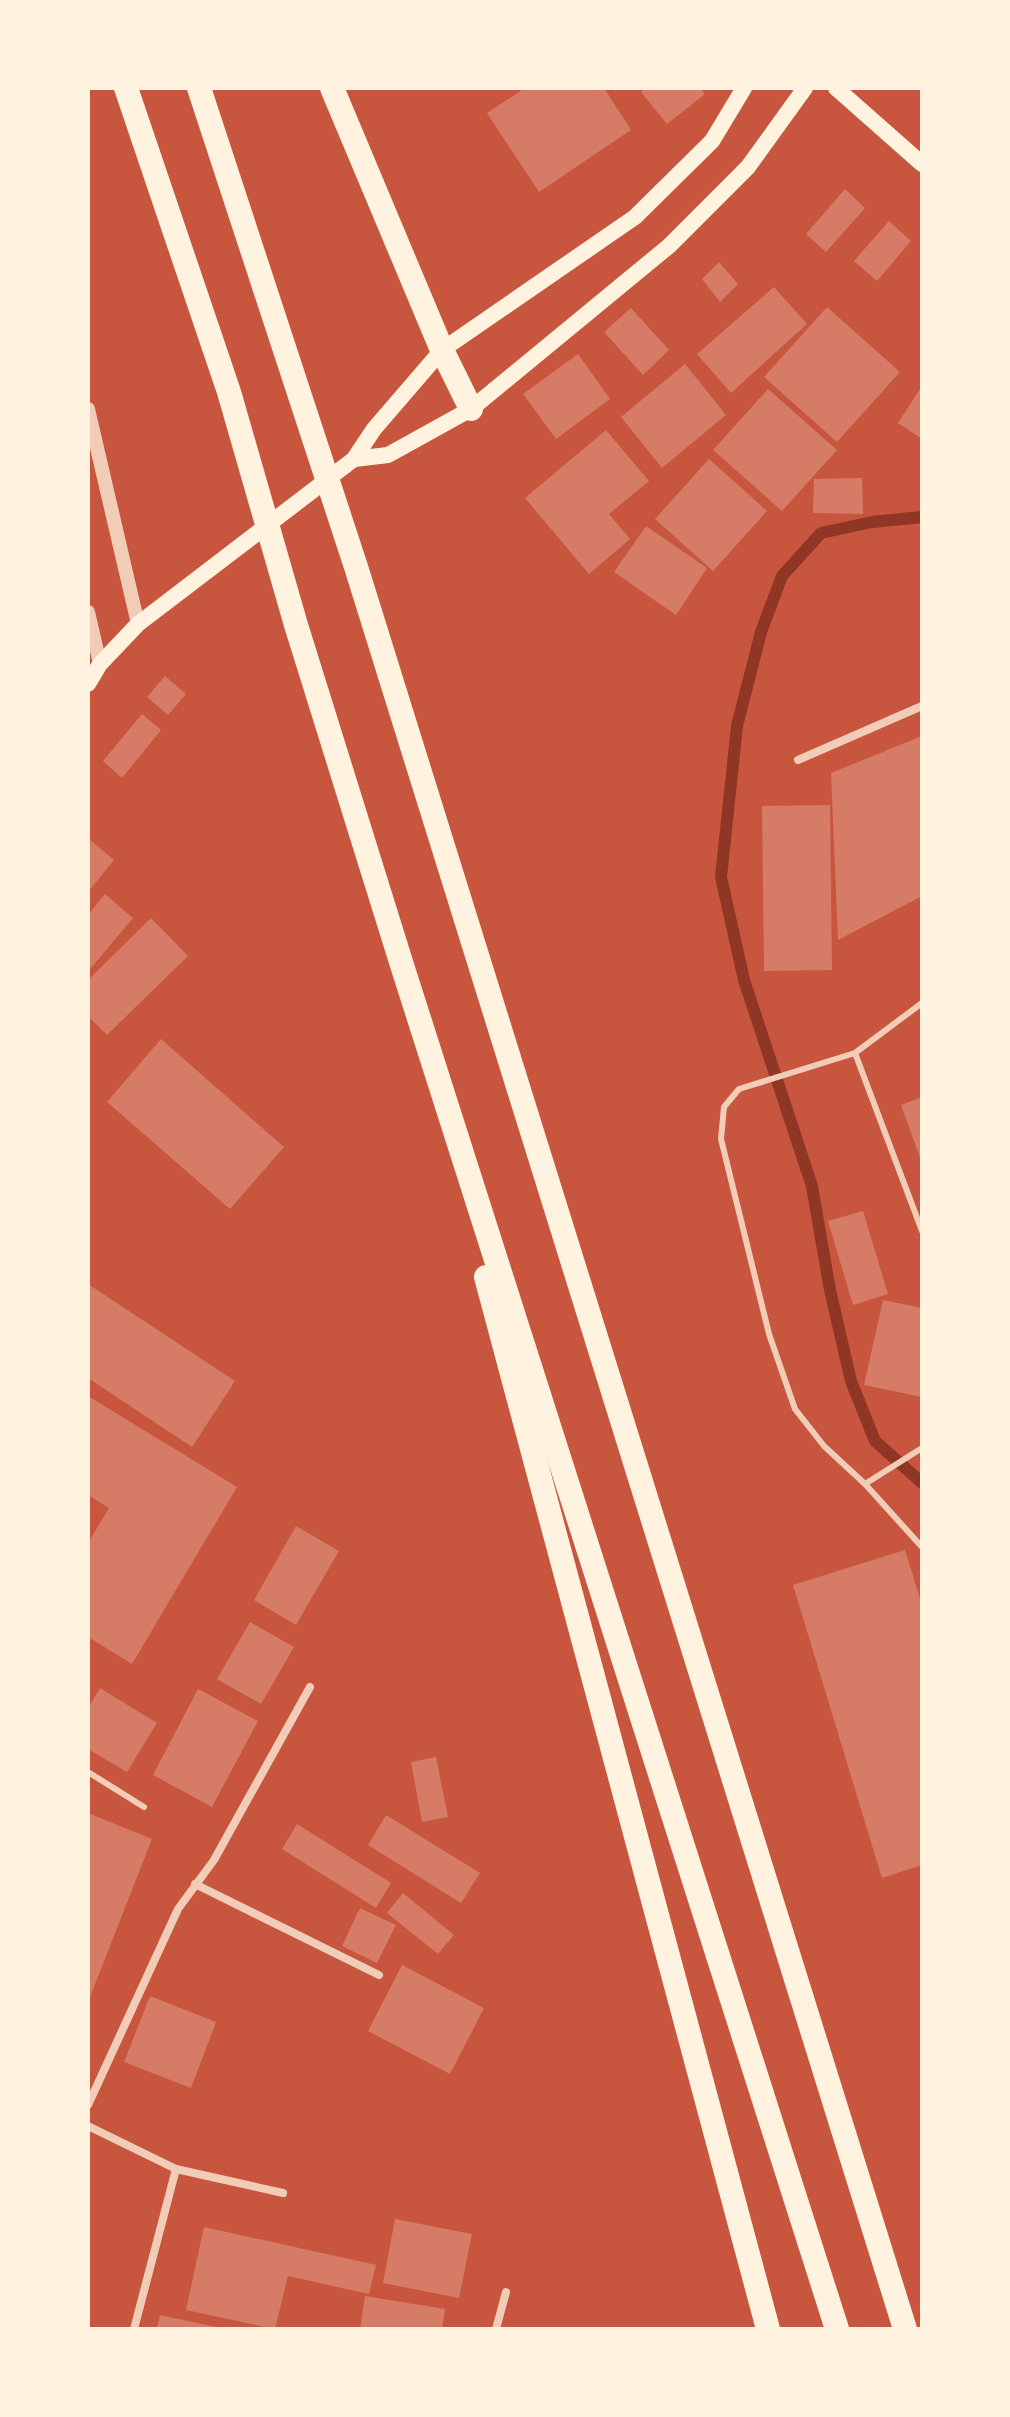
<svg xmlns="http://www.w3.org/2000/svg" width="1010" height="2417" font-family="'Alegreya Sans',sans-serif">
	<style>
		.lines { fill: none; stroke-linecap: round; stroke-linejoin: round }
		.stream { stroke: #8f3625; stroke-width: 12 }
		.building { fill: #d67c66 }
		.service { stroke: #f1ccb7; stroke-width: 6 }
		.minor { stroke: #f1ccb7; stroke-width: 8 }
		.tertiary { stroke: #f1ccb7; stroke-width: 14 }
		.secondary { stroke: #fff3e0; stroke-width: 16 }
		.motorway { stroke: #fff3e0; stroke-width: 24 }
	</style>
	<rect width="100%" height="100%" fill="#c8553d"/>
	<g class="lines">
		<polyline class="stream" points="922,517 872,522 821,533 782,576 761,632 737,726 721,877 744,980 812,1186 830,1290 851,1381 875,1441 922,1483"/>
	</g>
	<g class="building">
		<polygon points="525,88 604,88 631,130 539,192 487,113"/>
		<polygon points="646,88 700,88 705,94 667,124 641,92"/>
		<polygon points="845,189 865,208 826,252 806,234"/>
		<polygon points="889,221 911,241 877,281 854,261"/>
		<polygon points="719,262 738,284 720,302 702,279"/>
		<polygon points="774,287 807,324 731,393 697,354"/>
		<polygon points="827,307 900,372 837,442 764,377"/>
		<polygon points="631,308 669,350 643,375 604,332"/>
		<polygon points="578,354 610,399 556,439 523,394"/>
		<polygon points="685,364 726,415 662,468 621,417"/>
		<polygon points="922,386 922,439 898,423"/>
		<polygon points="768,389 837,450 782,511 713,450"/>
		<polygon points="606,430 649,481 609,514 630,539 589,574 525,498"/>
		<polygon points="709,459 767,511 713,571 655,519"/>
		<polygon points="862,478 863,514 813,513 814,479"/>
		<polygon points="646,526 707,568 676,615 614,572"/>
		<polygon points="165,676 186,694 168,715 147,697"/>
		<polygon points="142,714 161,730 122,778 103,761"/>
		<polygon points="922,736 922,896 838,940 831,773"/>
		<polygon points="830,805 832,970 764,971 762,806"/>
		<polygon points="88,838 114,860 88,892"/>
		<polygon points="105,894 133,918 91,968 88,965 88,915"/>
		<polygon points="151,918 188,956 107,1035 88,1016 88,980"/>
		<polygon points="161,1039 284,1147 230,1209 107,1102"/>
		<polygon points="922,1097 922,1163 901,1105"/>
		<polygon points="863,1211 888,1294 853,1305 828,1221"/>
		<polygon points="88,1284 235,1381 192,1447 88,1378"/>
		<polygon points="883,1300 922,1308 922,1397 864,1385"/>
		<polygon points="88,1396 237,1487 132,1664 88,1637 88,1543 109,1508 88,1495"/>
		<polygon points="296,1526 339,1551 296,1625 254,1600"/>
		<polygon points="905,1550 922,1605 922,1865 882,1878 793,1585"/>
		<polygon points="250,1622 294,1647 261,1704 217,1679"/>
		<polygon points="100,1688 157,1723 127,1772 88,1749 88,1708"/>
		<polygon points="198,1689 258,1721 212,1807 153,1775"/>
		<polygon points="436,1757 448,1817 422,1822 411,1762"/>
		<polygon points="88,1813 152,1839 88,2002"/>
		<polygon points="386,1815 480,1873 461,1903 368,1845"/>
		<polygon points="297,1824 391,1883 376,1908 282,1849"/>
		<polygon points="403,1893 454,1935 438,1954 387,1913"/>
		<polygon points="360,1908 396,1925 377,1963 342,1946"/>
		<polygon points="402,1965 484,2008 450,2074 368,2031"/>
		<polygon points="150,1996 216,2022 191,2088 124,2062"/>
		<polygon points="395,2219 472,2234 459,2298 383,2283"/>
		<polygon points="204,2227 376,2265 369,2294 288,2276 275,2329 186,2310"/>
		<polygon points="365,2296 445,2309 442,2329 360,2329"/>
		<polygon points="160,2315 221,2328 221,2329 157,2329"/>
	</g>
	<g class="lines">
		<g class="service">
			<polyline points="922,1003 855,1053 739,1089 724,1107 721,1139 769,1334 795,1409 824,1446 865,1484 922,1547"/>
			<polyline points="855,1053 922,1231"/>
			<polyline points="865,1484 922,1448"/>
			<polyline points="88,1772 144,1807"/>
		</g>
		<g class="minor">
			<polyline points="798,760 922,706"/>
			<polyline points="195,1884 379,1975"/>
			<polyline points="88,2105 178,1909 214,1860 310,1687"/>
			<polyline points="88,2126 176,2169 134,2329"/>
			<polyline points="176,2169 283,2193"/>
			<polyline points="496,2329 506,2292"/>
		</g>
		<g class="tertiary">
			<polyline points="88,409 138,624"/>
			<polyline points="88,612 100,664"/>
		</g>
		<g class="secondary">
			<polyline points="836,88 922,164"/>
			<polyline points="354,459 388,455 471,409 669,246 748,167 805,88"/>
			<polyline points="88,684 100,664 138,624 354,459 374,429 442,350 635,217 712,141 744,88"/>
		</g>
		<g class="motorway">
			<polyline points="126,88 229,392 296,625 401,962 837,2329"/>
			<polyline points="199,88 357,570 905,2329"/>
			<polyline points="332,88 442,350 471,409"/>
			<polyline points="486,1277 768,2329"/>
		</g>
	</g>
	<rect width="1010" height="2417" fill="none" stroke="#fff3e0" stroke-width="180"/>
</svg>
